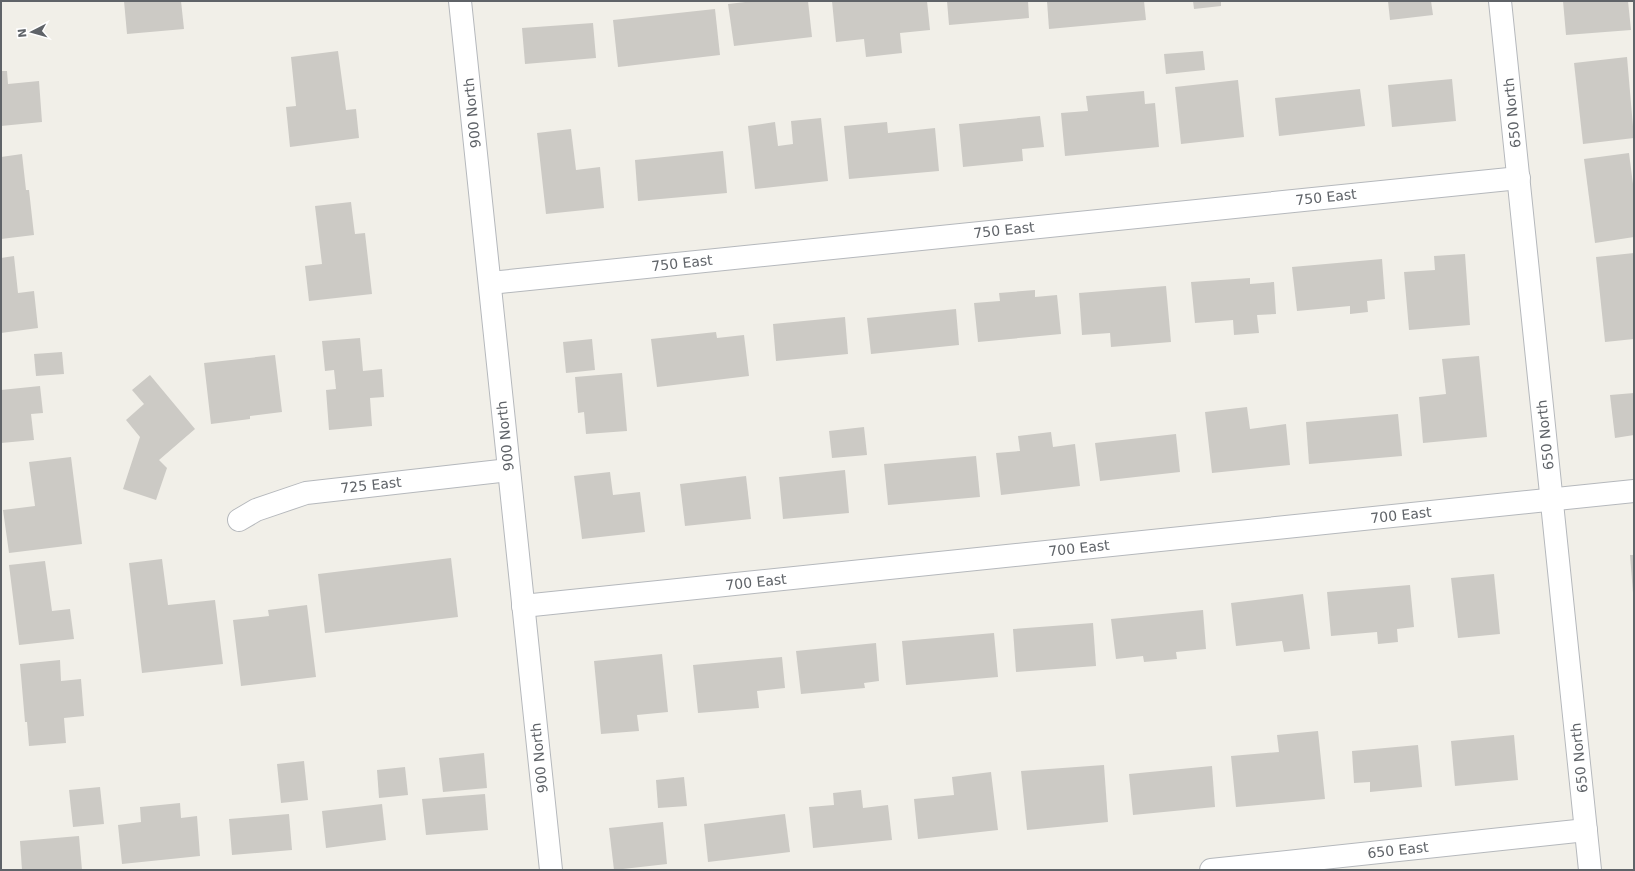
<svg xmlns="http://www.w3.org/2000/svg" width="1635" height="871" font-family="'DejaVu Sans',sans-serif">
	<style>
		.building { fill: #cccac5 }
		.lines { fill: none; stroke-linecap: round; stroke-linejoin: round }
		.minor-casing { stroke: #b5b8bc; stroke-width: 24 }
		.minor { stroke: #fff; stroke-width: 22 }
		.labels { text-anchor: middle; stroke-width: 3; stroke-linejoin: round; paint-order: stroke }
		.street-label { font-size: 14px; fill: #5f6368; stroke: #fff }
	</style>
	<rect width="100%" height="100%" fill="#f1efe8"/>
	<g class="building">
		<polygon points="124,1 181,1 184,29 127,34"/>
		<polygon points="754,1 808,1 812,37 734,46 728,4"/>
		<polygon points="832,1 927,1 930,30 900,33 902,53 866,57 864,39 836,42"/>
		<polygon points="947,1 1028,1 1029,18 949,25"/>
		<polygon points="1047,1 1144,1 1146,20 1049,29"/>
		<polygon points="1193,1 1221,1 1221,6 1194,9"/>
		<polygon points="1388,1 1431,1 1433,15 1390,20"/>
		<polygon points="1563,1 1628,1 1631,30 1566,35"/>
		<polygon points="715,9 720,55 618,67 613,20"/>
		<polygon points="593,23 596,58 525,64 522,28"/>
		<polygon points="338,51 346,110 356,109 359,138 290,147 286,107 296,106 291,57"/>
		<polygon points="1203,51 1205,70 1166,74 1164,54"/>
		<polygon points="1627,57 1634,138 1583,144 1574,63"/>
		<polygon points="1,71 7,71 8,84 39,81 42,122 1,126"/>
		<polygon points="1452,79 1456,121 1392,127 1388,85"/>
		<polygon points="1238,80 1244,137 1181,144 1175,87"/>
		<polygon points="1360,89 1365,126 1279,136 1275,98"/>
		<polygon points="1144,91 1145,104 1155,103 1159,147 1065,156 1061,113 1088,111 1086,96"/>
		<polygon points="1040,116 1044,147 1022,149 1023,161 963,167 959,124"/>
		<polygon points="821,118 828,181 755,189 748,126 775,122 778,146 793,144 791,121"/>
		<polygon points="887,122 888,133 935,128 939,171 849,179 844,126"/>
		<polygon points="571,129 576,170 600,167 604,208 546,214 537,133"/>
		<polygon points="723,151 727,193 638,201 635,160"/>
		<polygon points="1629,153 1634,192 1634,237 1595,243 1584,159"/>
		<polygon points="22,154 26,190 29,190 34,235 1,239 1,157"/>
		<polygon points="351,202 355,234 365,233 372,294 309,301 305,266 322,264 315,206"/>
		<polygon points="1634,253 1634,339 1605,342 1596,257"/>
		<polygon points="1465,254 1470,325 1409,330 1404,272 1435,270 1434,256"/>
		<polygon points="14,256 18,293 34,291 38,328 1,333 1,258"/>
		<polygon points="1382,259 1385,299 1367,301 1368,312 1350,314 1350,306 1297,311 1292,267"/>
		<polygon points="1250,278 1250,284 1274,282 1276,314 1257,315 1259,333 1234,335 1233,320 1195,323 1191,282"/>
		<polygon points="1166,286 1171,342 1111,347 1110,333 1082,335 1079,293"/>
		<polygon points="1035,290 1035,297 1057,295 1061,334 978,342 974,303 1000,301 999,293"/>
		<polygon points="956,309 959,345 871,354 867,318"/>
		<polygon points="845,317 848,354 776,361 773,324"/>
		<polygon points="716,332 717,338 744,335 749,376 657,387 651,339"/>
		<polygon points="360,338 363,371 382,369 384,397 370,398 372,426 329,430 326,390 336,389 334,370 325,371 322,341"/>
		<polygon points="592,339 595,370 566,373 563,342"/>
		<polygon points="62,352 64,374 36,376 34,354"/>
		<polygon points="275,355 282,412 250,416 250,419 211,424 204,363"/>
		<polygon points="1479,356 1487,437 1423,443 1419,397 1446,394 1442,359"/>
		<polygon points="622,373 627,431 586,434 584,412 578,413 575,377"/>
		<polygon points="150,375 195,429 159,460 167,468 156,500 123,489 140,437 126,420 144,404 132,390"/>
		<polygon points="40,386 43,413 31,414 34,440 1,443 1,390"/>
		<polygon points="1634,393 1634,435 1615,438 1610,395"/>
		<polygon points="1247,407 1250,429 1286,424 1290,465 1212,473 1205,412"/>
		<polygon points="1398,414 1402,456 1309,464 1306,422"/>
		<polygon points="864,427 867,455 832,458 829,431"/>
		<polygon points="1051,432 1053,447 1075,444 1080,486 1001,495 996,453 1020,451 1018,436"/>
		<polygon points="1176,434 1180,472 1100,481 1095,443"/>
		<polygon points="976,456 980,497 888,505 884,464"/>
		<polygon points="71,457 82,544 9,553 3,510 35,506 29,462"/>
		<polygon points="845,470 849,513 783,519 779,477"/>
		<polygon points="610,472 613,495 640,492 645,532 582,539 574,476"/>
		<polygon points="746,476 751,519 685,526 680,484"/>
		<polygon points="1630,555 1634,555 1634,593 1633,593"/>
		<polygon points="451,558 458,617 325,633 318,574"/>
		<polygon points="162,559 168,605 215,600 223,664 142,673 129,563"/>
		<polygon points="45,561 52,611 70,609 74,639 19,645 9,565"/>
		<polygon points="1494,574 1500,634 1458,638 1451,578"/>
		<polygon points="1410,585 1414,627 1397,629 1398,642 1378,644 1377,632 1331,636 1327,592"/>
		<polygon points="1303,594 1310,649 1284,652 1282,641 1236,646 1231,603"/>
		<polygon points="307,605 316,677 241,686 233,620 269,616 268,610"/>
		<polygon points="1203,610 1206,649 1176,652 1177,659 1144,662 1143,656 1116,659 1111,619"/>
		<polygon points="1093,623 1096,666 1016,672 1013,629"/>
		<polygon points="994,633 998,677 906,685 902,641"/>
		<polygon points="876,643 879,681 864,683 865,688 801,694 796,651"/>
		<polygon points="662,654 668,712 637,715 639,731 601,734 594,661"/>
		<polygon points="782,657 785,688 757,691 759,708 698,713 693,665"/>
		<polygon points="60,660 61,681 81,679 84,716 64,718 66,743 29,746 27,722 25,722 20,664"/>
		<polygon points="1318,731 1325,799 1236,807 1231,756 1279,752 1277,735"/>
		<polygon points="1514,735 1518,780 1455,786 1451,741"/>
		<polygon points="1418,745 1422,787 1370,792 1370,782 1354,783 1352,751"/>
		<polygon points="484,753 487,788 443,792 439,758"/>
		<polygon points="304,761 308,800 281,803 277,764"/>
		<polygon points="1104,765 1108,822 1027,830 1021,771"/>
		<polygon points="1212,766 1215,807 1133,815 1129,774"/>
		<polygon points="405,767 408,795 379,798 377,770"/>
		<polygon points="991,772 998,830 918,839 914,799 954,795 952,777"/>
		<polygon points="684,777 687,806 658,808 656,780"/>
		<polygon points="100,787 104,824 73,827 69,790"/>
		<polygon points="861,790 863,808 888,805 892,840 813,848 809,807 834,805 833,793"/>
		<polygon points="485,794 488,830 426,835 422,799"/>
		<polygon points="180,803 181,818 197,816 200,856 122,864 118,825 141,822 140,807"/>
		<polygon points="382,804 386,840 326,848 322,811"/>
		<polygon points="289,814 292,850 232,855 229,819"/>
		<polygon points="785,814 790,852 708,862 704,824"/>
		<polygon points="663,822 667,864 614,870 609,828"/>
		<polygon points="79,836 82,870 22,870 20,841"/>
	</g>
	<g class="lines">
		<g class="minor-casing">
			<g id="minor">
				<polyline points="460,1 551,870"/>
				<polyline points="1500,1 1590,870"/>
				<polyline points="490,283 1519,178"/>
				<polyline points="239,520 256,510 306,493 509,470"/>
				<polyline points="523,606 1634,491"/>
				<polyline points="1211,870 1586,830"/>
			</g>
		</g>
		<use href="#minor" class="minor"/>
	</g>
	<g class="labels">
		<g class="street-label">
			<text transform="translate(472 113) rotate(-96)" y="5">900 North</text>
			<text transform="translate(1512 113) rotate(-96)" y="5">650 North</text>
			<text transform="translate(1326 197) rotate(-6)" y="5">750 East</text>
			<text transform="translate(1004 230) rotate(-6)" y="5">750 East</text>
			<text transform="translate(682 263) rotate(-6)" y="5">750 East</text>
			<text transform="translate(1545 435) rotate(-96)" y="5">650 North</text>
			<text transform="translate(505 436) rotate(-96)" y="5">900 North</text>
			<text transform="translate(371 485) rotate(-6)" y="5">725 East</text>
			<text transform="translate(1401 515) rotate(-6)" y="5">700 East</text>
			<text transform="translate(1079 548) rotate(-6)" y="5">700 East</text>
			<text transform="translate(756 582) rotate(-6)" y="5">700 East</text>
			<text transform="translate(539 758) rotate(-96)" y="5">900 North</text>
			<text transform="translate(1579 758) rotate(-96)" y="5">650 North</text>
			<text transform="translate(1398 850) rotate(-6)" y="5">650 East</text>
		</g>
	</g>
	<rect width="1635" height="871" fill="none" stroke="#5f6368" stroke-width="4"/>
	<g transform="translate(32 32) rotate(264)" stroke="#ffffff" stroke-width="3" paint-order="stroke">
	<path d="M0-3L7 15L0 10L-7 15Z" fill="#5f6368"/>
	<text y="-6" font-size="11" font-weight="bold" text-anchor="middle" fill="#5f6368">N</text>
	</g>
</svg>
